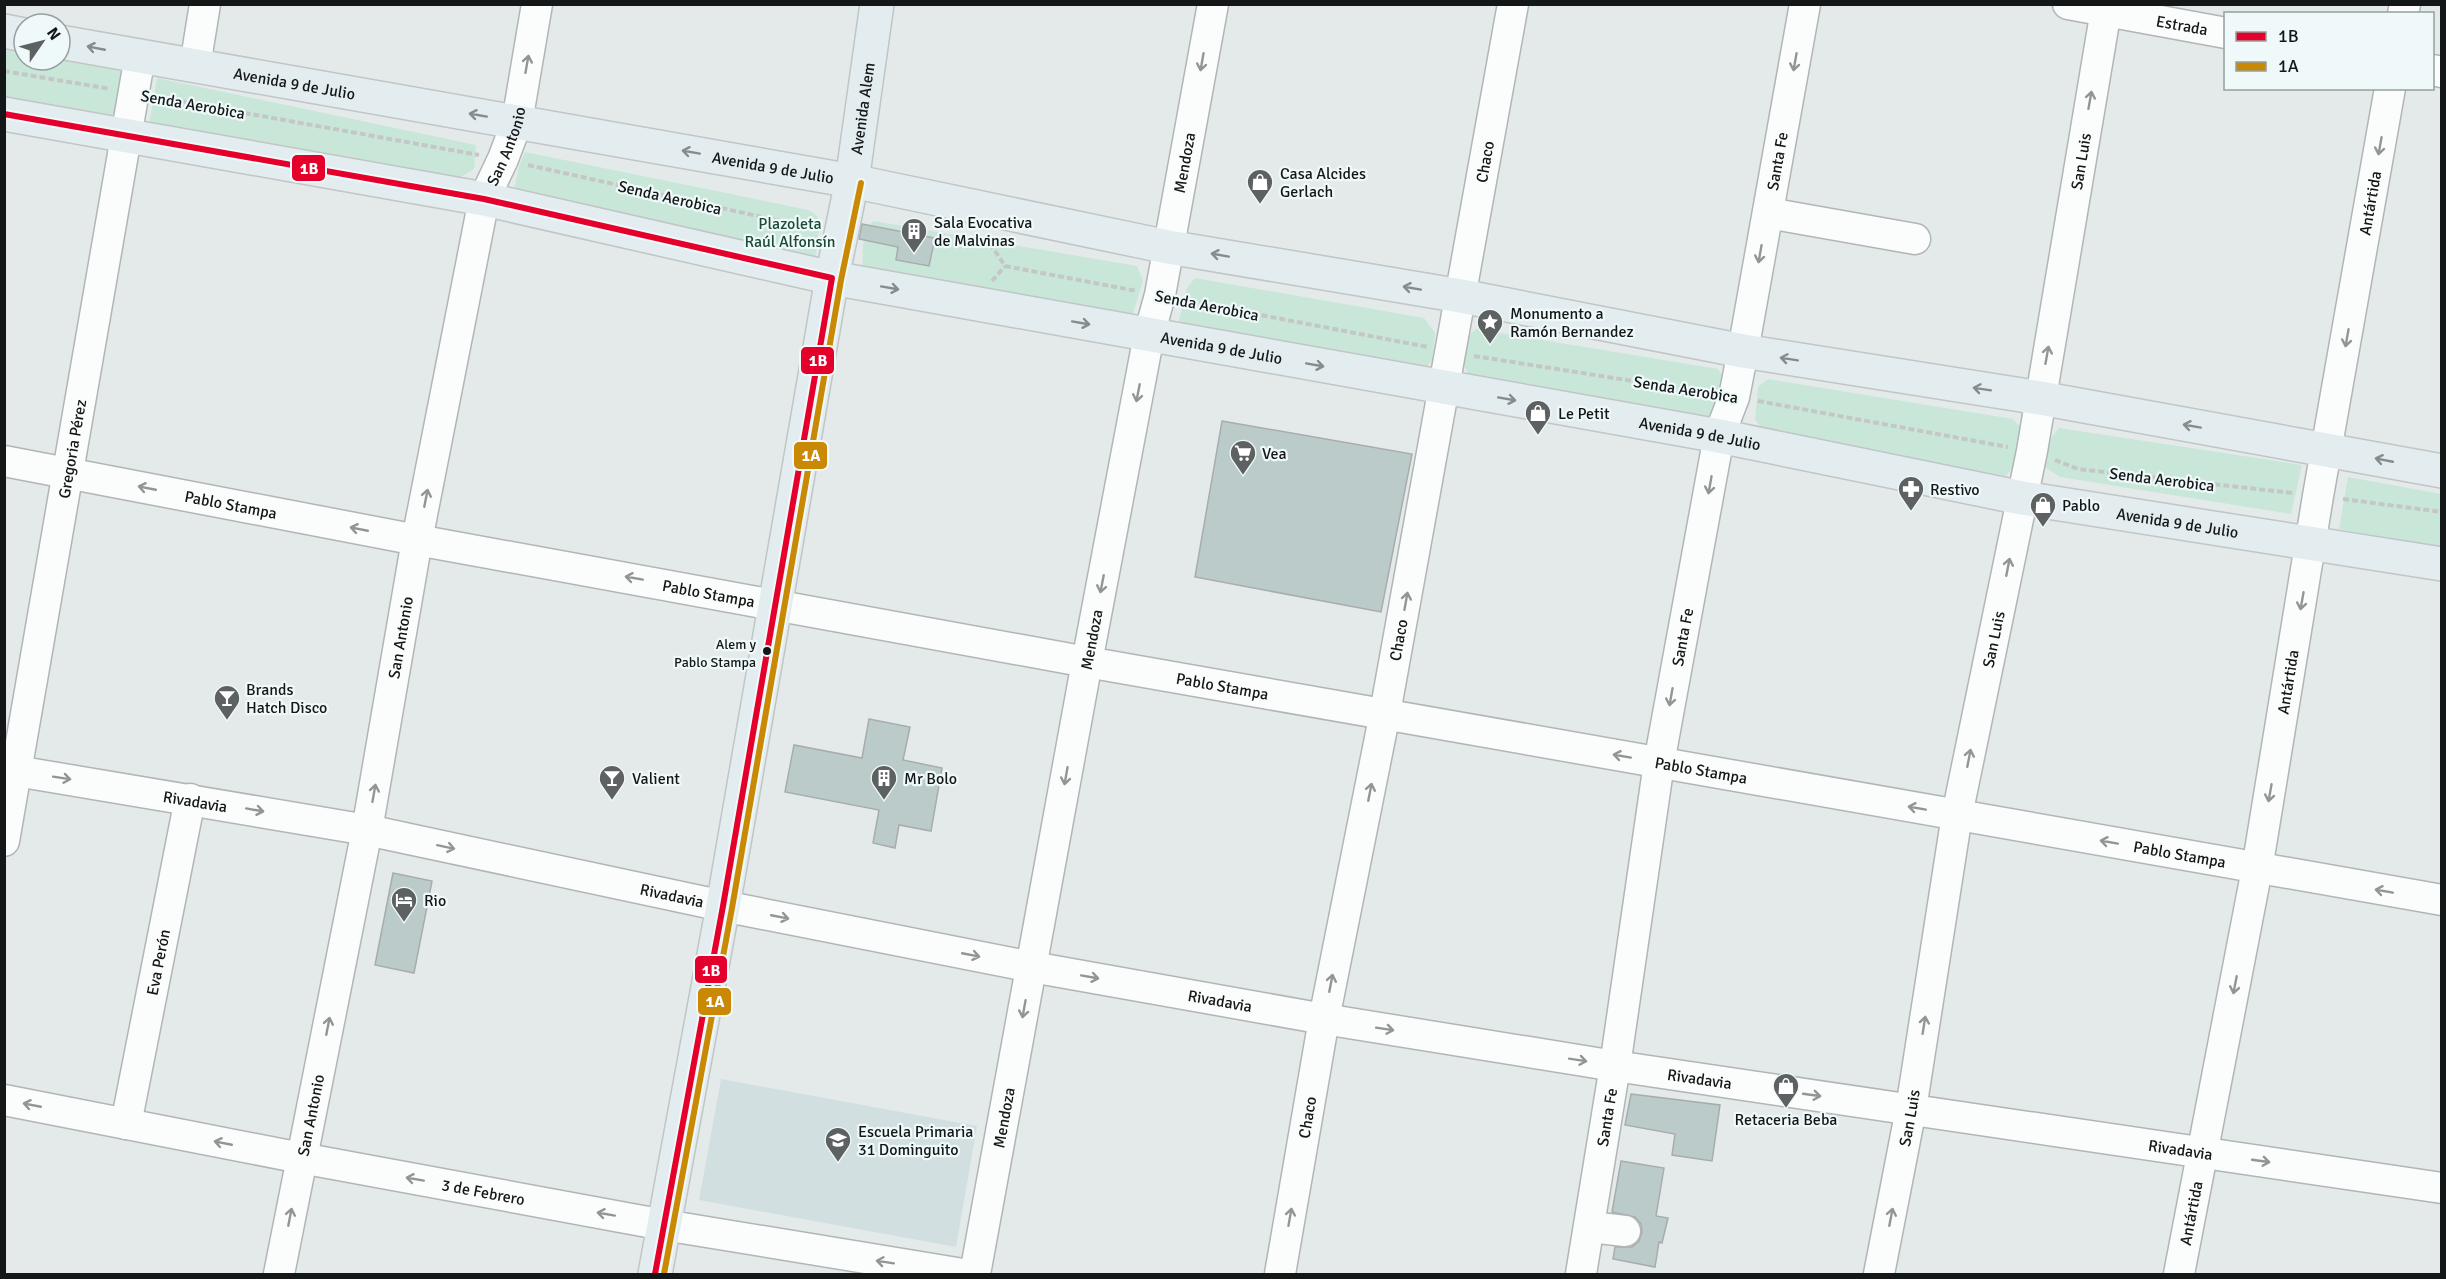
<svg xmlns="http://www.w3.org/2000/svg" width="2446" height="1279" font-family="Signika,sans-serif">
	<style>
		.built { fill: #d2dfe0 }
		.green { fill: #c8e7d9 }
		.building { fill: #bbcbc9; stroke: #a8acac; stroke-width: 1.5 }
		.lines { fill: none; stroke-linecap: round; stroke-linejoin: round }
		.minor-casing { stroke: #b1b5b6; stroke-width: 33 }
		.major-casing { stroke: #c2c5c5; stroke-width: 36 }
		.path { stroke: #c5c7c7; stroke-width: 4; stroke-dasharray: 6 3; stroke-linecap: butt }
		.minor { stroke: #fbfcfc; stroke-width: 30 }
		.major { stroke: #e3ecef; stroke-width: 33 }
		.bus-1-casing { stroke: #eff9fa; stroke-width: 10 }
		.bus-2-casing { stroke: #eff9fa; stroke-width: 10 }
		.bus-1 { stroke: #e4002b; stroke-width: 6 }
		.bus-2 { stroke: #ca8905; stroke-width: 6 }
		.oneway { stroke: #868c8e }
		.oneway2 { stroke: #939595 }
		.bus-dot { fill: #141717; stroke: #eff9fa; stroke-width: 2 }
		.labels { text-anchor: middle; stroke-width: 4.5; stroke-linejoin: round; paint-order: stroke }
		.bus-label { font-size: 14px; fill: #141717; stroke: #eff9fa; text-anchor: end }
		.street-label { font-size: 16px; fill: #141717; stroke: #eff9fa }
		.poi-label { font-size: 16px; fill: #141717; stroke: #eff9fa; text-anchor: start }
		.park-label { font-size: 16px; fill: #1b4a36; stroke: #eff9fa }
		.line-badge { stroke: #eff9fa; stroke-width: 2 }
		.badge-label { font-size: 16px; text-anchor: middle; font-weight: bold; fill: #fff }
	</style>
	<rect width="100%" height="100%" fill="#e4eaea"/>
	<polygon class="built" points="721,1079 977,1126 956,1247 699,1200"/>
	<g class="green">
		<polygon points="4,50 24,53 24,60 60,60 122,71 113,119 5,99"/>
		<polygon points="157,78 476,145 474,169 454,181 148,130"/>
		<polygon points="525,152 809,210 818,217 819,229 816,256 803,262 514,191 519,166"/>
		<path d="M873,221L1137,266L1143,281L1133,313L1122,319L863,269C862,250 862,236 873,221Z"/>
		<polygon points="1195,278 1424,318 1435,333 1432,361 1418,375 1178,324 1187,288"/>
		<polygon points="1476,329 1718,369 1727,384 1706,427 1471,379 1462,362 1469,335"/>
		<polygon points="1768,379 2013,419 2022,429 2015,465 2006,476 1765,432 1755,420 1758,387"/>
		<polygon points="2059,428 2302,465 2291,514 2060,477 2043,466 2051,438"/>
		<polygon points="2348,477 2441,494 2441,547 2339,529"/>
	</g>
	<g class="building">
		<polygon points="862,224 935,238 929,266 896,260 898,247 859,239"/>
		<polygon points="1222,421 1412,454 1381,612 1195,577"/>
		<polygon points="869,719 910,727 903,760 942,768 931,831 899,825 895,848 873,843 879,810 785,792 794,745 862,758"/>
		<polygon points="393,873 432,881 414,973 375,965"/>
		<polygon points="1631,1094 1720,1105 1712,1161 1672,1155 1675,1134 1625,1125"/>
		<polygon points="1621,1161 1664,1168 1656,1216 1668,1218 1662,1243 1659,1242 1655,1267 1613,1259 1615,1247 1632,1247 1639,1241 1642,1232 1641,1224 1635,1217 1612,1212"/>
	</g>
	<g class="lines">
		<g class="minor-casing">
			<g id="minor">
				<path id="s1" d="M2068,4L2226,33"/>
				<polyline points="2403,14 2405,4"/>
				<polyline points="195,66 205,4"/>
				<polyline points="2432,70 2442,72"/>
				<polyline points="1768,213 1915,239"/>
				<path id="s2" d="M4,461L417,540L1087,662L2442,900"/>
				<path id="s3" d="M4,769L367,830L723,906L1032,967L1324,1019L1615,1066L2442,1188"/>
				<path id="s4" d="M4,841L140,56"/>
				<path id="s5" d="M4,1100L301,1158L664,1225L963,1274"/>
				<path id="s6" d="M126,1124L190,799"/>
				<polyline points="1590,1227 1625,1231"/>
				<path id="s7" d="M279,1274L367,830L417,540L484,199L503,159L517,122L537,4"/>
				<path id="s8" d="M975,1274L1087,662L1149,335L1160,295L1213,4"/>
				<path id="s9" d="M1280,1274L1324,1019L1385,713L1513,4"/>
				<path id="s10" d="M1581,1274L1615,1066L1659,763L1719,436L1734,397L1743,351L1805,4"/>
				<path id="s11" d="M1879,1274L1911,1109L1957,815L2032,451L2107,4"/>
				<path id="s12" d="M2179,1274L2257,869L2318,496L2390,88"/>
			</g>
		</g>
		<g class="major-casing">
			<g id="major">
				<polyline points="4,31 24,35"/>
				<path id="s13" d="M60,42L852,181L1168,247L1461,296L1743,351L2040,398L2442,471"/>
				<path id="s14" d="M4,114L484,199L832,278L1719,436L2022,498L2442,564"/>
				<path id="s15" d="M655,1274L723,906L832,278L852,181L877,4"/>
			</g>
		</g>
		<g class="path">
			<polyline points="4,71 110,89"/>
			<polyline points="156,97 479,155"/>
			<polyline points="528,165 816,229"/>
			<polyline points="985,236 1005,266 1137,291"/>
			<polyline points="992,281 1005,266"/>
			<polyline points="1182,300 1428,347"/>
			<polyline points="1474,356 1709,393"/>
			<polyline points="1758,401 2008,447"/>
			<polyline points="2055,460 2078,469 2293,493"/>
			<polyline points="2343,499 2442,512"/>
		</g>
		<use href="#minor" class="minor"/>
		<use href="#major" class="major"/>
		<g class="bus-1-casing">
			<polyline id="bus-1" points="4,114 484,199 832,278 723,906 655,1274"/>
		</g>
		<g class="bus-2-casing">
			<polyline id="bus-2" points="664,1274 732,908 841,280 861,183"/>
		</g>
		<use href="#bus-1" class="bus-1"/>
		<use href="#bus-2" class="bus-2"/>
	</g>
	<defs><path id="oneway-shaft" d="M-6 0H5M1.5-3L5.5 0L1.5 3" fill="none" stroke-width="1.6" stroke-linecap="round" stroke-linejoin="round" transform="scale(1.5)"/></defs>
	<g class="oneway">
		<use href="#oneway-shaft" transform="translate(96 48) rotate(-169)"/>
		<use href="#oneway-shaft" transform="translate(478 115) rotate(-170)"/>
		<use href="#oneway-shaft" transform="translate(691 152) rotate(-170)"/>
		<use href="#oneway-shaft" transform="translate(1220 255) rotate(-170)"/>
		<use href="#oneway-shaft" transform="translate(890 288) rotate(10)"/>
		<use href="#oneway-shaft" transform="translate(1412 288) rotate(-170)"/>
		<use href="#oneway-shaft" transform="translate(1081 323) rotate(10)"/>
		<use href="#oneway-shaft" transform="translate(1789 359) rotate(-171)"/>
		<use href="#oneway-shaft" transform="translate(1315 365) rotate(10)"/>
		<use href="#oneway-shaft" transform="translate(1982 389) rotate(-171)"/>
		<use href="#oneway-shaft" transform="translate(1507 399) rotate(10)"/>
		<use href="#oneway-shaft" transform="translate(2192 426) rotate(-170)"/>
		<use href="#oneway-shaft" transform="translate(2384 460) rotate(-169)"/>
	</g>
	<g class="oneway2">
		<use href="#oneway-shaft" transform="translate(1202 62) rotate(100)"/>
		<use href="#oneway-shaft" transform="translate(1795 62) rotate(100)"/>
		<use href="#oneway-shaft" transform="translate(527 64) rotate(-80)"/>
		<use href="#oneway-shaft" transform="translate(2090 100) rotate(-80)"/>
		<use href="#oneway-shaft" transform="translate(2380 146) rotate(100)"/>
		<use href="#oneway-shaft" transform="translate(1760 254) rotate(100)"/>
		<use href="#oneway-shaft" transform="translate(2347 338) rotate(100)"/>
		<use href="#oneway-shaft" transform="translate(2047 355) rotate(-80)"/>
		<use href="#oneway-shaft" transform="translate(1138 393) rotate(101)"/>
		<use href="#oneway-shaft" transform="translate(1710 485) rotate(100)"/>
		<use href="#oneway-shaft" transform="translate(147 488) rotate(-169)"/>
		<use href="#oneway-shaft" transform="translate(426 498) rotate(-79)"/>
		<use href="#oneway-shaft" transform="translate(359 529) rotate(-169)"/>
		<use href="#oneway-shaft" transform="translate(2008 567) rotate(-79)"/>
		<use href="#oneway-shaft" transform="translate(634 578) rotate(-170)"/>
		<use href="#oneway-shaft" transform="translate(1102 584) rotate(101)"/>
		<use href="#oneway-shaft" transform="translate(1406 601) rotate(-80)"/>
		<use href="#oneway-shaft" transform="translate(2302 601) rotate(100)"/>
		<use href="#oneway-shaft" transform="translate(1671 697) rotate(100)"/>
		<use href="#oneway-shaft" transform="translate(1622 756) rotate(-170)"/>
		<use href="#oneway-shaft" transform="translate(1969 758) rotate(-79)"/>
		<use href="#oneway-shaft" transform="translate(1066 776) rotate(100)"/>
		<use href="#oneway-shaft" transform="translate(62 778) rotate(9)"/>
		<use href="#oneway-shaft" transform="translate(1370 792) rotate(-79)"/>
		<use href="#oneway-shaft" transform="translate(374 793) rotate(-80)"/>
		<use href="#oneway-shaft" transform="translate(2270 793) rotate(100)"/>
		<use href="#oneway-shaft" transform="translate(1917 808) rotate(-170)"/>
		<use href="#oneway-shaft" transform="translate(255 810) rotate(10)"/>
		<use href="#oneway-shaft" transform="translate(2109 842) rotate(-170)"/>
		<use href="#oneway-shaft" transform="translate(446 847) rotate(12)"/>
		<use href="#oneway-shaft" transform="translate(2384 891) rotate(-170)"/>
		<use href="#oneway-shaft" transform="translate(780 917) rotate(11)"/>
		<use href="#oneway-shaft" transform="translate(971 955) rotate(11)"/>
		<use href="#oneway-shaft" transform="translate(1090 977) rotate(10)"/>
		<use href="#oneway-shaft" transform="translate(1331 983) rotate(-79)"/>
		<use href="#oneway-shaft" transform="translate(2235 985) rotate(101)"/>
		<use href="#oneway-shaft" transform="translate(1024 1009) rotate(100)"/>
		<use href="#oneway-shaft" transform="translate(1924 1025) rotate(-81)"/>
		<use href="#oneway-shaft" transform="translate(328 1026) rotate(-79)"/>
		<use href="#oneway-shaft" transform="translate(1385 1029) rotate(9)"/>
		<use href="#oneway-shaft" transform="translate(1578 1060) rotate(9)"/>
		<use href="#oneway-shaft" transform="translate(1812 1095) rotate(8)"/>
		<use href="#oneway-shaft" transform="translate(32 1105) rotate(-169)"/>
		<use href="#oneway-shaft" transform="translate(223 1143) rotate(-169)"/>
		<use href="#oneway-shaft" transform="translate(2261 1161) rotate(8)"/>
		<use href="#oneway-shaft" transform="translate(415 1179) rotate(-170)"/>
		<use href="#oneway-shaft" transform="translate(606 1214) rotate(-170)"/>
		<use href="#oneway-shaft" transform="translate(290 1217) rotate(-79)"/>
		<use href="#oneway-shaft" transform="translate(1290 1217) rotate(-80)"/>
		<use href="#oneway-shaft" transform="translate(1891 1217) rotate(-79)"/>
		<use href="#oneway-shaft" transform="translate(885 1262) rotate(-171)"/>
	</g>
	<defs>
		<g id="shop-pin" transform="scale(1.35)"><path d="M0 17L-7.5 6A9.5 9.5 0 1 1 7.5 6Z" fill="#5d6161" stroke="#eff9fa"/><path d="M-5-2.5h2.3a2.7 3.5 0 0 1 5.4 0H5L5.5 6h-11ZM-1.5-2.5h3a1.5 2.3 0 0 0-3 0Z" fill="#fff"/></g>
		<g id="building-pin" transform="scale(1.35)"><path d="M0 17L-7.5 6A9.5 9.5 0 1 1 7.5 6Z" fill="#5d6161" stroke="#eff9fa"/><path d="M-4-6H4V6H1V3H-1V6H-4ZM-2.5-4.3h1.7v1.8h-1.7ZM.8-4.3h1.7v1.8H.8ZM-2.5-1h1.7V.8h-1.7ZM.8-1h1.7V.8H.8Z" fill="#fff"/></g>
		<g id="sight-pin" transform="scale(1.35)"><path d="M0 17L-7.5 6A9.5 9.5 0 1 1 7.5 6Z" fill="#5d6161" stroke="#eff9fa"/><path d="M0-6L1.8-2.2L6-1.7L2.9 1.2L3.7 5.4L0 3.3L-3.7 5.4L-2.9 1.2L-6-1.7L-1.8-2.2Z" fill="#fff"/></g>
		<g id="supermarket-pin" transform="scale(1.35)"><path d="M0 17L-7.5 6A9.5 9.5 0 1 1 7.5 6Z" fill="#5d6161" stroke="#eff9fa"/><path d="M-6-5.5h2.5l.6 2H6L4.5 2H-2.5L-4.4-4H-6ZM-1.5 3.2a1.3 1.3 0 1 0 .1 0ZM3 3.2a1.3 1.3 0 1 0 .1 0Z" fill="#fff"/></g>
		<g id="pharmacy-pin" transform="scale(1.35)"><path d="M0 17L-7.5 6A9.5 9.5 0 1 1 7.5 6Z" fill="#5d6161" stroke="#eff9fa"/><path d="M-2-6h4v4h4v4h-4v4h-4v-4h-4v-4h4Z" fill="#fff"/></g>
		<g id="bar-pin" transform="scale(1.35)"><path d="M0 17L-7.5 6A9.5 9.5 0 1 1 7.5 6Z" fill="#5d6161" stroke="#eff9fa"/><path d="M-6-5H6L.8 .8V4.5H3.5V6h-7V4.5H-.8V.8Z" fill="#fff"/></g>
		<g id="hotel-pin" transform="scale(1.35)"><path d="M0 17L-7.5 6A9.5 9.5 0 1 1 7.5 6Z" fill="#5d6161" stroke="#eff9fa"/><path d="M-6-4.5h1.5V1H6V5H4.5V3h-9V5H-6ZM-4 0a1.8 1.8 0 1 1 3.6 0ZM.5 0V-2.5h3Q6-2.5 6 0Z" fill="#fff"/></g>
		<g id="school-pin" transform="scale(1.35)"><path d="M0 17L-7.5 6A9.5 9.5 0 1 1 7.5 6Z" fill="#5d6161" stroke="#eff9fa"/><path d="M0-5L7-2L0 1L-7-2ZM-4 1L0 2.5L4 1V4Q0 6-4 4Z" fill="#fff"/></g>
	</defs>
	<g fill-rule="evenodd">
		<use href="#shop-pin" x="1260" y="182"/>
		<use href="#building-pin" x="914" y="231"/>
		<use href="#sight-pin" x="1490" y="322"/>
		<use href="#shop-pin" x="1538" y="413"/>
		<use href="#supermarket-pin" x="1243" y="453"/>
		<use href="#pharmacy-pin" x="1911" y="489"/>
		<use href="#shop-pin" x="2043" y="505"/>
		<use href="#bar-pin" x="227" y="698"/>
		<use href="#bar-pin" x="612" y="778"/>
		<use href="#building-pin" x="884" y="778"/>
		<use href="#hotel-pin" x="404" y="900"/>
		<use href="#shop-pin" x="1786" y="1086"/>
		<use href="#school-pin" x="838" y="1140"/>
	</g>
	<circle class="bus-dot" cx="767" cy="651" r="5"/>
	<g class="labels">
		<g class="bus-label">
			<text x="756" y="649">Alem y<tspan x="756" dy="18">Pablo Stampa</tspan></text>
		</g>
		<g class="street-label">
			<text dy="6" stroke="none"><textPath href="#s1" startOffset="116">Estrada</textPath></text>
			<text dy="6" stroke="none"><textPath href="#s13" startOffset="238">Avenida 9 de Julio</textPath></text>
			<text transform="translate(193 104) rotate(10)" y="6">Senda Aerobica</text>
			<text dy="6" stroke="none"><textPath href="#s15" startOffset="1184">Avenida Alem</textPath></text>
			<text dy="6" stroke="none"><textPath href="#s7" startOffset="1152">San Antonio</textPath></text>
			<text dy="6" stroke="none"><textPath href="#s10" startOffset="1131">Santa Fe</textPath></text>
			<text dy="6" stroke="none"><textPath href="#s11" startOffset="1131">San Luis</textPath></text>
			<text dy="6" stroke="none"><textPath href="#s8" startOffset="1131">Mendoza</textPath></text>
			<text dy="6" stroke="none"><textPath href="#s9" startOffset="1131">Chaco</textPath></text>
			<text dy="6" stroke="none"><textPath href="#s13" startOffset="724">Avenida 9 de Julio</textPath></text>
			<text transform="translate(670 197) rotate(13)" y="6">Senda Aerobica</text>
			<text dy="6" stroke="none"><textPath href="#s12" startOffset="1088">Antártida</textPath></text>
			<text transform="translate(1207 305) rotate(11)" y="6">Senda Aerobica</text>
			<text dy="6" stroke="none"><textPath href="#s14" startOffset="1240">Avenida 9 de Julio</textPath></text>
			<text transform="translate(1686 389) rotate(9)" y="6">Senda Aerobica</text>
			<text dy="6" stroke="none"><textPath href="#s14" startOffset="1726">Avenida 9 de Julio</textPath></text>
			<text dy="6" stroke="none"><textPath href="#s4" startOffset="398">Gregoria Pérez</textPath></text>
			<text transform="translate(2162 479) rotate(7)" y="6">Senda Aerobica</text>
			<text dy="6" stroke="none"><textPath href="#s2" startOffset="231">Pablo Stampa</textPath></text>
			<text dy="6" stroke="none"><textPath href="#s14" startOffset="2212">Avenida 9 de Julio</textPath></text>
			<text dy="6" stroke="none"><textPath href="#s2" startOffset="717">Pablo Stampa</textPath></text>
			<text dy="6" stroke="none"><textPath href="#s7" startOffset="648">San Antonio</textPath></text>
			<text dy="6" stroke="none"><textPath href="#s10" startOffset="645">Santa Fe</textPath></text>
			<text dy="6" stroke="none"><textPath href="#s8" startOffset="645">Mendoza</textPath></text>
			<text dy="6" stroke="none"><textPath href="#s11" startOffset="645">San Luis</textPath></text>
			<text dy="6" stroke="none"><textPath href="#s9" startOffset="645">Chaco</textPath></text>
			<text dy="6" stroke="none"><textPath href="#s12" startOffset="602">Antártida</textPath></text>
			<text dy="6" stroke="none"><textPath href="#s2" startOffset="1239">Pablo Stampa</textPath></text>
			<text dy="6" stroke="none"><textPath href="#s2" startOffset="1725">Pablo Stampa</textPath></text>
			<text dy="6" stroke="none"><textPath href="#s3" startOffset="194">Rivadavia</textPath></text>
			<text dy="6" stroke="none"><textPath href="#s2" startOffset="2211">Pablo Stampa</textPath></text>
			<text dy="6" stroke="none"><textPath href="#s3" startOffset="680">Rivadavia</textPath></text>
			<text dy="6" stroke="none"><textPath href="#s6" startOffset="165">Eva Perón</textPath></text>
			<text dy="6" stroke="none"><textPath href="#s3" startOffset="1238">Rivadavia</textPath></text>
			<text dy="6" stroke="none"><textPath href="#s3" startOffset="1724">Rivadavia</textPath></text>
			<text dy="6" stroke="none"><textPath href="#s7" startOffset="162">San Antonio</textPath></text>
			<text dy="6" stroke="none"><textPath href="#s8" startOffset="159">Mendoza</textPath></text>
			<text dy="6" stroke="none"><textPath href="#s9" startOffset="159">Chaco</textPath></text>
			<text dy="6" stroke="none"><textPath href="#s10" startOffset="159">Santa Fe</textPath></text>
			<text dy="6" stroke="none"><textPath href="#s11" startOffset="159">San Luis</textPath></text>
			<text dy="6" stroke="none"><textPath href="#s3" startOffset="2210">Rivadavia</textPath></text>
			<text dy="6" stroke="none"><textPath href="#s5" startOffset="488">3 de Febrero</textPath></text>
			<text dy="6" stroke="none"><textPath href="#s12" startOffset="62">Antártida</textPath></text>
		</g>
		<g class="poi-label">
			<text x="1280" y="179">Casa Alcides<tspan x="1280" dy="18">Gerlach</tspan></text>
			<text x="934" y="228">Sala Evocativa<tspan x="934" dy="18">de Malvinas</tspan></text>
			<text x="1510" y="319">Monumento a<tspan x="1510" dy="18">Ramón Bernandez</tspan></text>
			<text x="1558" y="419">Le Petit</text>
			<text x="1262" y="459">Vea</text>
			<text x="1930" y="495">Restivo</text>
			<text x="2062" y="511">Pablo</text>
			<text x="246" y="695">Brands<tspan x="246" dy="18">Hatch Disco</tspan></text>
			<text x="632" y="784">Valient</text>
			<text x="904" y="784">Mr Bolo</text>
			<text x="424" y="906">Rio</text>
			<text x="1786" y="1125" text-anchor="middle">Retaceria Beba</text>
			<text x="858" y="1137">Escuela Primaria<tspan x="858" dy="18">31 Dominguito</tspan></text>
		</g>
		<g class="park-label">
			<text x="790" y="229">Plazoleta<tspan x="790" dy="18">Raúl Alfonsín</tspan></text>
		</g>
	</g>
	<g class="line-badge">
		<rect x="291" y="154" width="35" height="28" rx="6" fill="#e4002b"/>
		<rect x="800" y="346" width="35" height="29" rx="6" fill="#e4002b"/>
		<rect x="793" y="441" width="35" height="29" rx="6" fill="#ca8905"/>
		<rect x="694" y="955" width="34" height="29" rx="6" fill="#e4002b"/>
		<rect x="697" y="987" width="35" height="29" rx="6" fill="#ca8905"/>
	</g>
	<g class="badge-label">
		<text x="309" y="174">1B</text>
		<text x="818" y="366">1B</text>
		<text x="811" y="461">1A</text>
		<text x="711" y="976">1B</text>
		<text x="715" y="1007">1A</text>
	</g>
	<rect width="2446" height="1279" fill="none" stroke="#141717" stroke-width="12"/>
	<rect x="2224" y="12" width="210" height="78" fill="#eff9fa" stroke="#979f9f" stroke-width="1.5"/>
	<rect x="2236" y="32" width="30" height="9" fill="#e4002b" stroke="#979f9f" stroke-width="1.5"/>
	<text x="2278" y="42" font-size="18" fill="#141717">1B</text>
	<rect x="2236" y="62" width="30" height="9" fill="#ca8905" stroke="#979f9f" stroke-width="1.5"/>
	<text x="2278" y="72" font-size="18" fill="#141717">1A</text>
	<g transform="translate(42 42) rotate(55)"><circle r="28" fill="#eff9fa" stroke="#979f9f" stroke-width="1.5"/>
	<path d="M0-4.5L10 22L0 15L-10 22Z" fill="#5d6161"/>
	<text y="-9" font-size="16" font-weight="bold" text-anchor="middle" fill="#141717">N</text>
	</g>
</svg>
